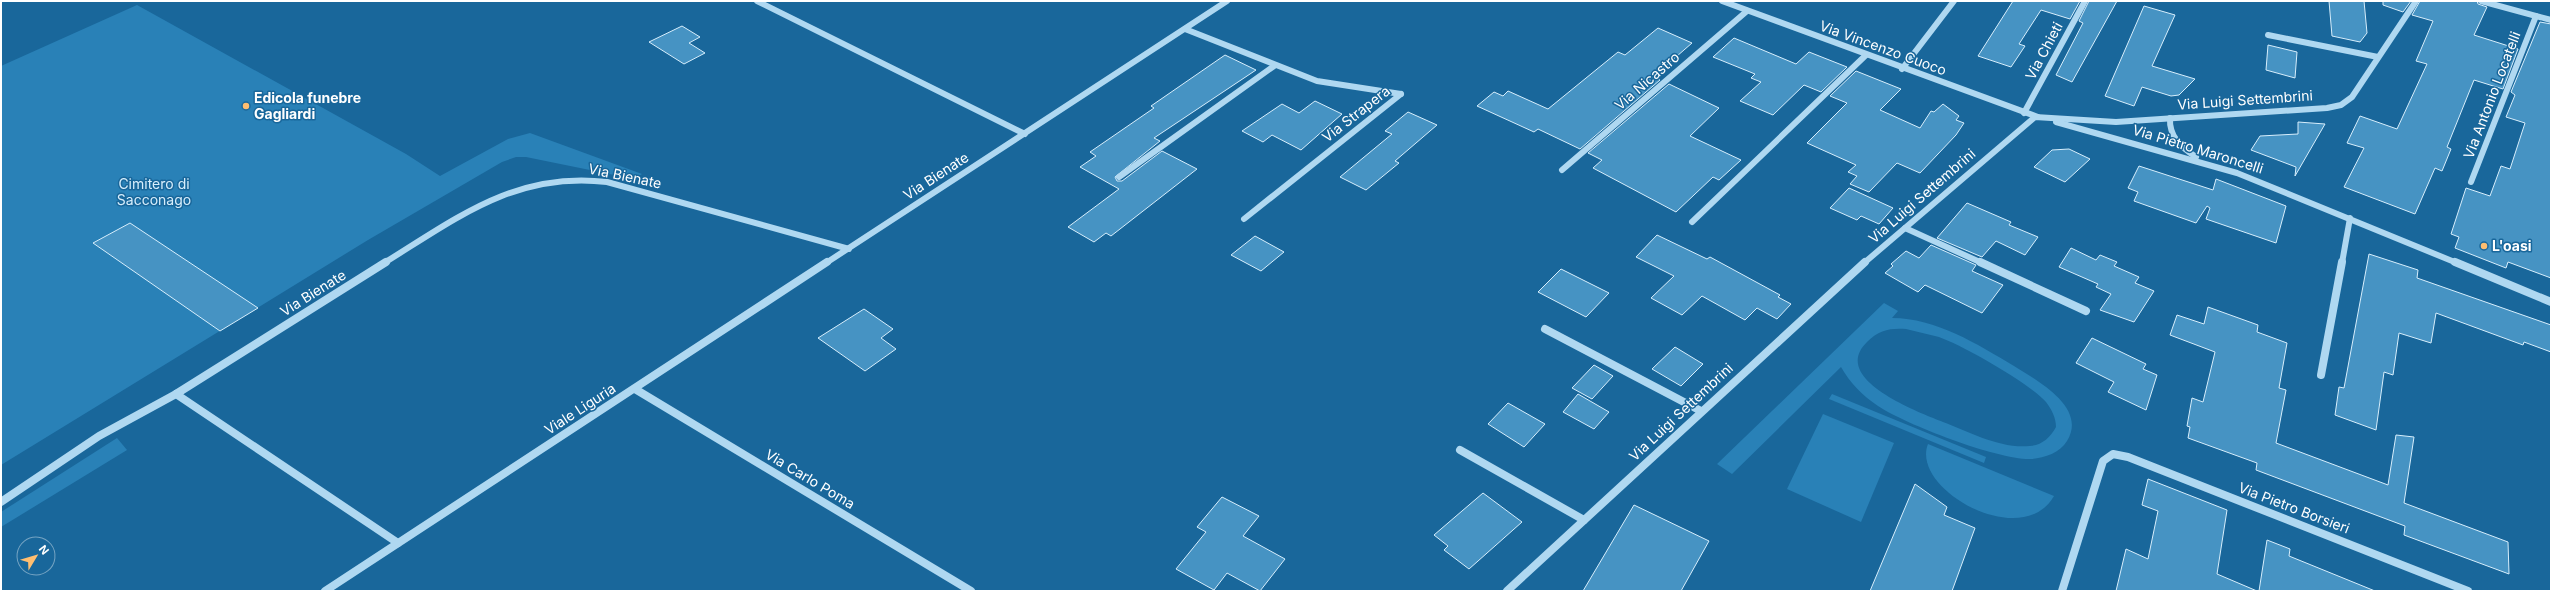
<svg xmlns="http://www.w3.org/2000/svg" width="2552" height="592" font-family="Inter,sans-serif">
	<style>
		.green { fill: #2981b7; fill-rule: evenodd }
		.building { fill: #4693c3; stroke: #d7eefc }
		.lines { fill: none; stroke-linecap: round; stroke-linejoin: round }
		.minor-far1 { stroke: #afd8f1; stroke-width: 6 }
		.minor { stroke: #afd8f1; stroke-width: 8 }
		.poi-dot { fill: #ffbe70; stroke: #19679b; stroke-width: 1.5 }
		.labels { text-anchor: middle; stroke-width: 3; stroke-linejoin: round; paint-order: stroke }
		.street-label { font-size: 14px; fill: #fff; stroke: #19679b }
		.poi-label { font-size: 14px; font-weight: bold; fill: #fff; stroke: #19679b; text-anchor: start }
		.park-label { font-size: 14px; fill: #d7eefc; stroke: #19679b }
	</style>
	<rect width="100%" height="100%" fill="#19679b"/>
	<g class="green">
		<polygon points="137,5 406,154 440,176 508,139 530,133 642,174 634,179 526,157 516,157 502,162 368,240 1,465 1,66"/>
		<path d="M1884,303L1898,311L1892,318C1936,318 1977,344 2014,366C2036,380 2088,407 2067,441C2060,453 2044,458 2031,459C1998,460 1907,425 1878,406C1863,396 1850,383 1841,367L1732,474L1717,464ZM1906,329C1917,332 1928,334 1939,337C1964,346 2029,383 2046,402C2052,410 2056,418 2056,427C2050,438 2042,445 2030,446C2000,449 1970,432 1943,422C1918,412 1829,379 1867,342C1879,330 1890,328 1906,329Z"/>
		<polygon points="1832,394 1986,457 1984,463 1829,399"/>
		<polygon points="1823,414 1894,443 1861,522 1787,489"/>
		<polygon points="117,438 127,450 1,527 1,512"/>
		<path d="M1928,444L2054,496C2022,552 1910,489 1928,444Z"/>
	</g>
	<g class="building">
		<polygon points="2013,1 2080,1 2070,19 2041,10 2019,44 2025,46 2011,67 1978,56"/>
		<polygon points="2089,1 2117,1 2072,82 2056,75 2083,23 2079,21"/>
		<polygon points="2329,1 2364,1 2367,33 2360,42 2332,36"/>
		<polygon points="2383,1 2411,1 2403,12 2383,5"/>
		<polygon points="2420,1 2477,1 2478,4 2487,7 2474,35 2518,49 2503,89 2474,80 2447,147 2451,149 2442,171 2435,168 2415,214 2344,187 2364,148 2347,143 2360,116 2397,129 2427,64 2416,61 2433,21 2412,15"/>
		<polygon points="2144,6 2175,15 2152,66 2195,79 2179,95 2171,96 2142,87 2134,106 2105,96"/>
		<polygon points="2540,22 2551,24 2551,278 2508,262 2506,268 2455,248 2459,237 2451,234 2466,188 2490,196 2501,166 2510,169 2525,123 2506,117 2515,95 2511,92"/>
		<polygon points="682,26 700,37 689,43 705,53 684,64 649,42"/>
		<polygon points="1658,28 1692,43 1653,77 1660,80 1580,149 1538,129 1534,132 1477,106 1494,92 1503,96 1508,91 1548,109 1618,52 1625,55"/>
		<polygon points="1734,38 1796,64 1809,52 1847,67 1821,92 1804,85 1773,115 1740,101 1761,82 1751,78 1755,74 1713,57"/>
		<polygon points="2268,45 2297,52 2295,78 2266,70"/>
		<polygon points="1225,55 1256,70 1154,138 1160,141 1115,177 1117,181 1122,181 1162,151 1197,169 1111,236 1106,233 1094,242 1068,227 1119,189 1080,167 1096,156 1090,152 1154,108 1151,106"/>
		<polygon points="1856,71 1901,89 1880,110 1920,128 1931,111 1934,112 1943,104 1959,116 1956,120 1964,123 1956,135 1920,173 1897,163 1869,192 1850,184 1857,176 1848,172 1856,165 1807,143 1847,103 1830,96"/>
		<polygon points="1669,84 1719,108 1690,136 1741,160 1719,180 1713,177 1676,212 1593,168 1602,160 1588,153"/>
		<polygon points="1315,101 1342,114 1301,150 1272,135 1263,142 1242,131 1282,104 1299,113"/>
		<polygon points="1408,112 1437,125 1395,161 1399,163 1366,190 1340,177 1392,134 1385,131"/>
		<polygon points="2298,122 2325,124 2295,176 2296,167 2251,150 2260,136 2298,134"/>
		<polygon points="2069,149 2090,159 2065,182 2034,167 2052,150"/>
		<polygon points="2139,166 2213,190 2216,179 2286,206 2276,243 2206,219 2210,208 2207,206 2196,223 2134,201 2138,192 2128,188"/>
		<polygon points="1849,188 1893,208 1879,224 1861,216 1857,220 1830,208"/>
		<polygon points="1967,203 2011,222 2009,225 2038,237 2025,255 1996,241 1982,257 1937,238"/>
		<polygon points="130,223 258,308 220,331 93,243"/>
		<polygon points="1657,235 1707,259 1710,257 1780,295 1778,297 1791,304 1777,319 1757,308 1745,320 1702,296 1682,315 1651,298 1674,276 1636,257"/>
		<polygon points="1255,236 1284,252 1261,271 1231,255"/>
		<polygon points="1931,245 1976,265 1972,271 2003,285 1982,313 1925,285 1918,292 1885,273 1893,266 1891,264 1906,251 1919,258"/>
		<polygon points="2071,248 2096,260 2100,255 2117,262 2114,266 2139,277 2135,283 2154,291 2134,322 2100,310 2111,294 2096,287 2098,284 2059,267"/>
		<polygon points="2369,254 2418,270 2417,278 2551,325 2551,352 2524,342 2523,345 2436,313 2431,343 2399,333 2393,375 2384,372 2376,430 2335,415 2339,387 2344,388"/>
		<polygon points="1561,269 1609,293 1586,317 1538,292"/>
		<polygon points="2208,307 2258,325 2257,332 2287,343 2279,388 2286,390 2276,443 2388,485 2396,435 2414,437 2404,503 2508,542 2509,574 2404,535 2405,526 2256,470 2257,463 2188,438 2190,427 2187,426 2192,398 2203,402 2215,352 2170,335 2177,315 2204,324"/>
		<polygon points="864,309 893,329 881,338 896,349 865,371 818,338"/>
		<polygon points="2092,338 2146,364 2143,369 2157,375 2146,410 2108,392 2114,382 2076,363"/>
		<polygon points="1675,347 1703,364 1681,386 1652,369"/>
		<polygon points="1594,365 1613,376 1592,399 1572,388"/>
		<polygon points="1578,394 1609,412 1594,429 1563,412"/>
		<polygon points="1508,403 1545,424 1524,447 1488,424"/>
		<polygon points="2148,479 2227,510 2217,574 2257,591 2116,591 2126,549 2148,559 2158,511 2142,505"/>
		<polygon points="1915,484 1947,507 1944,515 1975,528 1952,591 1870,591"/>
		<polygon points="1483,493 1522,522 1469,569 1444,550 1448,546 1434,535"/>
		<polygon points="1222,497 1259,516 1243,536 1285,559 1260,591 1227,573 1214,590 1176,569 1206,532 1197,527"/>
		<polygon points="1634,505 1709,541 1681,591 1583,591"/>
		<polygon points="2267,540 2290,549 2289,556 2375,591 2259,591"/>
	</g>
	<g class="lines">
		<g class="minor-far1">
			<polyline points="757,1 1025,134"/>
			<polyline points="1722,1 2038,117"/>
			<polyline points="2481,1 2551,20"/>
			<polyline points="1185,29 1317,81 1401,94"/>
			<polyline points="2268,35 2378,57"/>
			<polyline points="1902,69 1954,1"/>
			<polyline points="2024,113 2085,1"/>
			<path d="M2170,118C2169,137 2181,147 2196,157"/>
			<polyline points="2056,122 2237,173 2457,263"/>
			<polyline points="1562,170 1747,11"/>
			<polyline points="1119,177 1274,66"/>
			<polyline points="2471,182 2536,16"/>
			<polyline points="1244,219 1401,94"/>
			<polyline points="1692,222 1866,55"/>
			<polyline points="1905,228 1982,263"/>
			<path d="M384,263C457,218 516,171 607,182L849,249"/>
			<polyline points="826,263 1227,1"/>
			<polyline points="1864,263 2035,117 2116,122 2327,108 2341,105 2352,97 2416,1"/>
			<polyline points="2342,263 2350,218"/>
		</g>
		<g class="minor">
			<polyline points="1980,262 2086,311"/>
			<polyline points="2455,262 2551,302"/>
			<polyline points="1545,329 1701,411"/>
			<polyline points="2321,375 2342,262"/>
			<polyline points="635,389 971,591"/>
			<polyline points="176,394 398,543"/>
			<polyline points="1460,450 1584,520"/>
			<polyline points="1,502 99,436 176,394 386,262"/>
			<polyline points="325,591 827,262"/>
			<polyline points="1507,591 1865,262"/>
			<polyline points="2062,591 2103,461 2113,454 2128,457 2468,591"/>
		</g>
	</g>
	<g class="poi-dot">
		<circle cx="246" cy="106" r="4"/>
		<circle cx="2484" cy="246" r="4"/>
	</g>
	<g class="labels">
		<g class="street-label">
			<text transform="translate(1883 48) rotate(20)" y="5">Via Vincenzo Cuoco</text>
			<text transform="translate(2044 51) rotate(-62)" y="5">Via Chieti</text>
			<text transform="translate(1647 81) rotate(-41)" y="5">Via Nicastro</text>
			<text transform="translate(2492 95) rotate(-69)" y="5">Via Antonio Locatelli</text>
			<text transform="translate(2245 100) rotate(-4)" y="5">Via Luigi Settembrini</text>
			<text transform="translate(1356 114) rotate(-38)" y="5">Via Strapera</text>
			<text transform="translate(2198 149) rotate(17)" y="5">Via Pietro Maroncelli</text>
			<text transform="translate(625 176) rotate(12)" y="5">Via Bienate</text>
			<text transform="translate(936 176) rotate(-33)" y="5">Via Bienate</text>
			<text transform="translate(1922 196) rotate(-41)" y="5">Via Luigi Settembrini</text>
			<text transform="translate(313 293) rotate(-32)" y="5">Via Bienate</text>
			<text transform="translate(580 409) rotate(-33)" y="5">Viale Liguria</text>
			<text transform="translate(1681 412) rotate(-43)" y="5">Via Luigi Settembrini</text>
			<text transform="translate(810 479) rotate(31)" y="5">Via Carlo Poma</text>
			<text transform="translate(2294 508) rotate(21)" y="5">Via Pietro Borsieri</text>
		</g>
		<g class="poi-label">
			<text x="254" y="103">Edicola funebre<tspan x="254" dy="16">Gagliardi</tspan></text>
			<text x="2492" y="251">L'oasi</text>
		</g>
		<g class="park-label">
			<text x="154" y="189">Cimitero di<tspan x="154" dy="16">Sacconago</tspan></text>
		</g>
	</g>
	<rect width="2552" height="592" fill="none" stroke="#ffffff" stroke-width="4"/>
	<g transform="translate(36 556) rotate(52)"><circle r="19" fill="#19679b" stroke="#75a4c3"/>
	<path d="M0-3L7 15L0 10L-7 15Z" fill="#ffbe70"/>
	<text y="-6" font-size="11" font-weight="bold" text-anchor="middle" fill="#ffffff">N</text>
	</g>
</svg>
